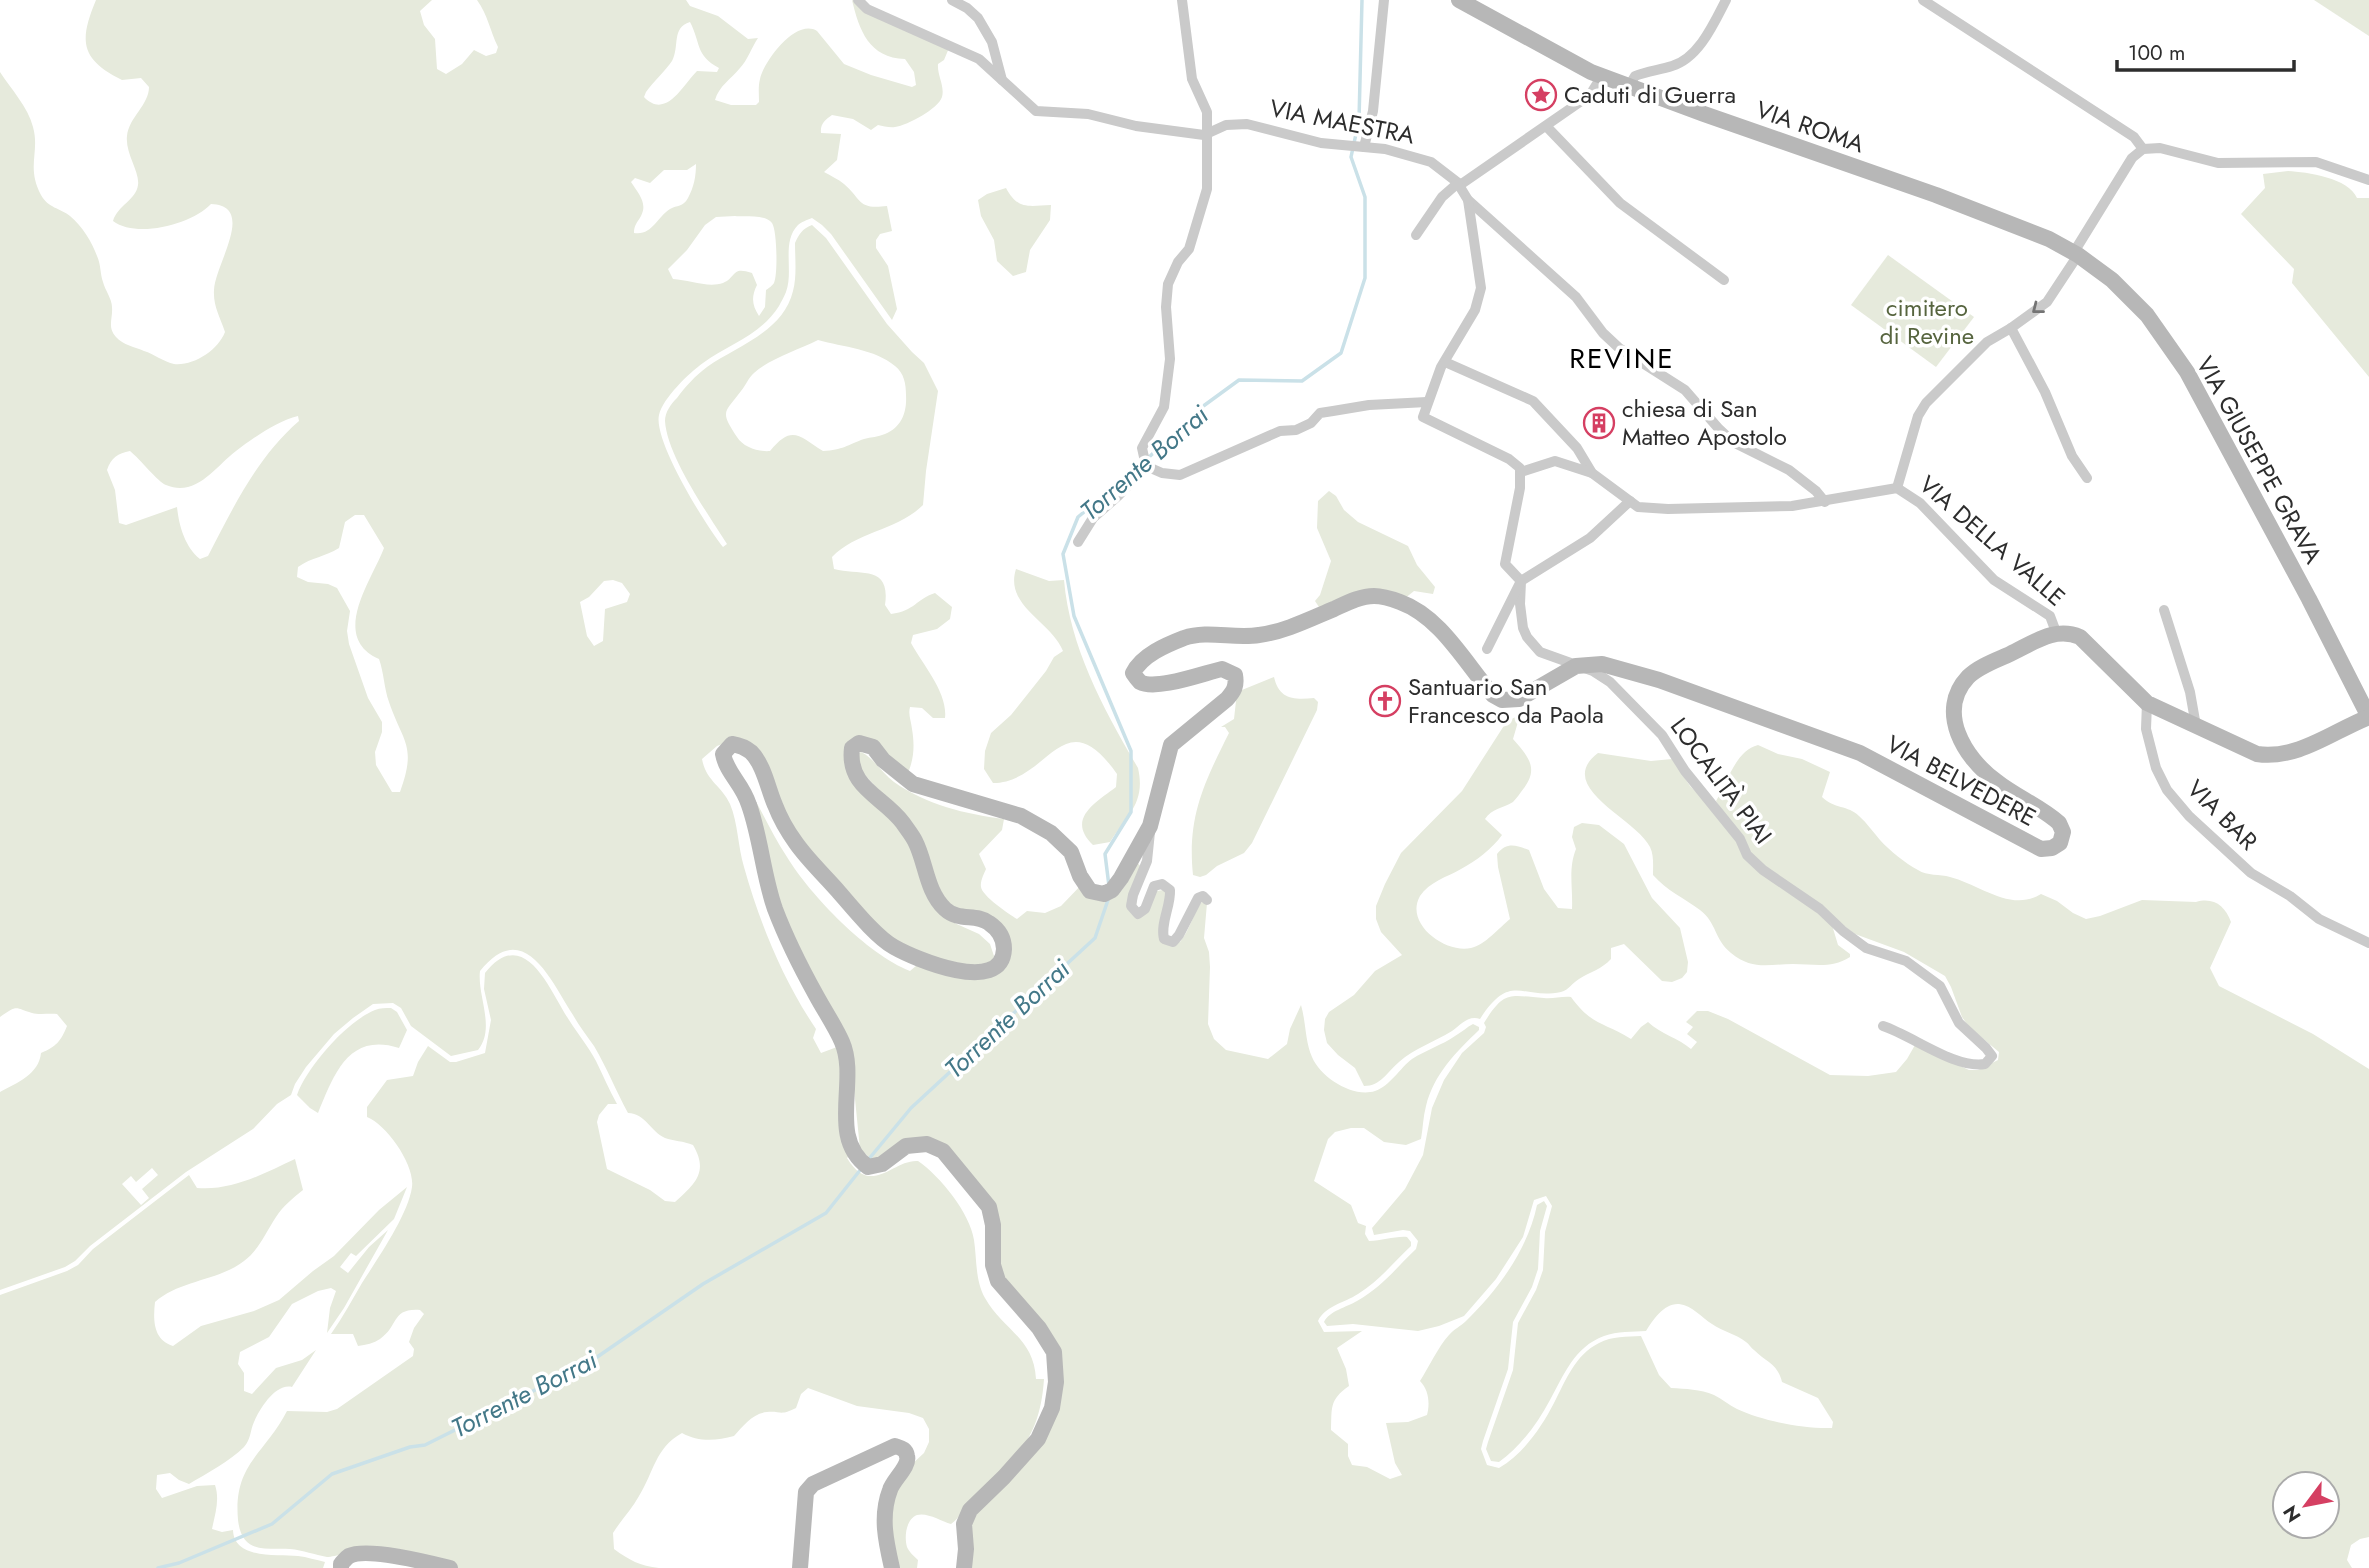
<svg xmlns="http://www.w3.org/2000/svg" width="2369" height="1568" font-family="Jost,sans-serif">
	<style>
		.green { fill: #e6eadc; fill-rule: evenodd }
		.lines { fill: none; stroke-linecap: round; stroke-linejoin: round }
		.stream { stroke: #cae1e8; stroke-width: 3.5 }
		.street { stroke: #cacaca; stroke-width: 10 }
		.secondary { stroke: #b7b7b7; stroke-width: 16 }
		.oneway { stroke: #747474 }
		.labels { text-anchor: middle; stroke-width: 7; stroke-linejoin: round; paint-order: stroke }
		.poi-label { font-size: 24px; fill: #2d2d2d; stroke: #fff; text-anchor: start }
		.street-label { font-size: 24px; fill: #2d2d2d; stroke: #fff }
		.park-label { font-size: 24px; fill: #57653f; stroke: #fff }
		.water-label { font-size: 26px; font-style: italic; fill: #437888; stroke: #fff }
		.quarter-label { font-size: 28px; letter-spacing: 2px; fill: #000; stroke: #fff }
	</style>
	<rect width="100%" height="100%" fill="#fff"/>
	<g class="green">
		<path d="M96,0H432L420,11L424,25L435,39L437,69L446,74L462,64L474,50L486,56L496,53L498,47C490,31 488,15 477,0H686L690,6L718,16L748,39L758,38C752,47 747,61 740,68C731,79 719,86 715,100L731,105H756L759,102C759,94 758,87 760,79C764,61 796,18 817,31L844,64L871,75L912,87L916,85L914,72L905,59C869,58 859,30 852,0L949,48L944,60L938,64C937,75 945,86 942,97C938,109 908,125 895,127C890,128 883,126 878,125L871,130L853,119L832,115C825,120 820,124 821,133L841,134L837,160L824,172C831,176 838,179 844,184C862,199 857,210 887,206L892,231L880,234L876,240V248L888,266L897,309L892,320L831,234L822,225L812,218C807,220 801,222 798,225C781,242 794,271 786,292C784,297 781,302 779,306C761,335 729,344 703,363C689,373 663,398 659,415C653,441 706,526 723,547L727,544C708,514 667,456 665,421C665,412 671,404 677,398C686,386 695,376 707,367C737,346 783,332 793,291C797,276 795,258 795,243C799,234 802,229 812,225L826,238L887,324L912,352L924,363L938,391L926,471L923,505C898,530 856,532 832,557L834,569C860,576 891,564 885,605L891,614C915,611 916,599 935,593L952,607L950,619L937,629L913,635L911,643C923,665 948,693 945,718H933L922,708L910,707C908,715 911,720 912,729C915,747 914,762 905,779L873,748L847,753L894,817L950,921L979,934L990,944L994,956L992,965L954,966L880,934L784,819L744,753L725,743L717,746L702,759C706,781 722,786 730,804C738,823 738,847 744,867C760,924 783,980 816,1029L813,1038L821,1053L837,1047L840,1055L852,1153L847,1158C871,1198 893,1159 918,1161C940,1176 970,1213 974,1240C977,1260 975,1280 985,1298C1003,1330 1034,1338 1036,1379H1044C1040,1441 1014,1460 972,1500C964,1507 960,1518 951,1524C941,1521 927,1512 917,1515C906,1519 904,1537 907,1547C909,1552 914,1556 918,1560L917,1568H899L888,1509L911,1465L924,1453L929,1442V1429L923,1418L909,1413L857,1406L808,1388L801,1394L796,1408C780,1416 782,1411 767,1412C753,1413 743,1426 734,1436C716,1441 698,1442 682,1433C655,1448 654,1472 639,1496C632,1509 621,1520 613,1533L614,1549C629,1560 640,1566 659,1568H430L343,1554C338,1555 331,1557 327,1557C315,1555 303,1550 290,1549C264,1548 242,1554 238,1520C233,1464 265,1454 287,1411L327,1412L337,1409L413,1356L414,1349L409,1342L414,1328L424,1314L420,1310C391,1308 399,1326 380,1339C374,1343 366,1345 358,1346L353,1334H331C343,1317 352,1300 362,1283C378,1258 408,1215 412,1187C415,1165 387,1125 367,1117V1107L387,1080L413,1076L418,1062L428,1046L450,1062H456L485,1053L491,1020L484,989L485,973C525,923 550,991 569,1020C578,1034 588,1046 596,1061C603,1075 609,1090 617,1104H608L599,1115L597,1122L607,1169L650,1190L665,1201L675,1202C695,1184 709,1172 693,1145C684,1141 673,1141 665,1138C650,1131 646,1114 628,1113C616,1091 607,1068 594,1046C587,1036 579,1026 573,1015C551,981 524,916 480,971C477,996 496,1028 478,1050L451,1056L411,1026L401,1008L393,1003L373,1004L353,1018L334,1034L306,1067L295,1084L291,1095L277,1104L253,1129L186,1172L90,1246L75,1261L65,1267L0,1290V1092C17,1083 39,1074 41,1053C56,1047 61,1041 67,1026L57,1014C50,1013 39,1015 32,1013C15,1008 18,1004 0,1017V72C11,89 28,107 33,127C40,152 26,167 41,195C48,208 60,208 70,216C82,226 92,242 97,256C101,265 100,273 103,282C105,290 112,299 112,307C113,319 107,327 116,337C123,345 135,347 144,351C154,354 164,362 174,364C194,366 218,350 225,332C220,317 213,306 214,290C215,264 257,206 211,204C192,224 137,239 113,221C118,205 136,200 138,185C140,172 125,153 127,136C129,117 149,105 149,87L141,78L122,80C80,59 79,41 96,0ZM690,22C701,43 695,55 719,68L717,72L697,71C683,85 666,120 644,97L646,92C653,82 666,70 672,61C680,46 671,28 690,22ZM696,164C696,176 694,187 688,198C683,207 677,205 670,209C657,217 652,236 634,233C634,225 637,223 641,216C648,203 638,193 631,182L635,178L650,183L664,170H687ZM735,216C745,217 765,214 772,223C777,230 778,275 774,283C773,285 768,289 766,290L765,307L759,316C752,305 751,297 757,285L752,273C731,266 737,277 723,283C708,288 689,280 673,279L668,269L687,250L705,225L716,217ZM818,340C843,347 875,349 895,366C904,373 906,384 906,395C907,412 902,427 885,434C878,437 871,437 864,439C847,445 843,450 823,451C799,436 792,424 770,451C758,452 743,447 737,437C719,410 725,413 741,391C746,385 749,377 754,373C771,358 798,350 818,340ZM298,416L299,421C257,457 233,508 208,556L200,559C185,547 179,526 177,507L126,525L119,523L115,490L107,470C111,458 118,453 130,451C140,459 158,482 166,485C196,498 216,466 236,451C253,438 277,421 298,416ZM355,515H364L384,548C372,580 329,637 379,659C384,673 384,688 389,702C403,743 417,745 400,792H392L376,765L375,752L382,732V722L368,698L349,644L347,631L350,611L337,588L328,584L308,582L297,577L298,567C312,557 325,557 339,548L345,522ZM613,580L622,583L630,594L627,602L605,609L603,641L594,646L587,636L580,602L589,597L604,581ZM152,1168L158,1175L142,1189L149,1198L141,1205L122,1184L131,1176L136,1182Z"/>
		<polygon points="2314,0 2369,0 2369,36"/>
		<path d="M2288,171C2307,172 2349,178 2357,198H2369V377L2292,283L2294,269L2241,214L2265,188L2263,174Z"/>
		<path d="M1006,188C1018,210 1028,206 1051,205L1050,220L1030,250L1026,272L1013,276L997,261L994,240L981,216L978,200L987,194Z"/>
		<polygon points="1888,255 1974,317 1936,367 1851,305"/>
		<polygon points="1329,491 1336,496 1344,510 1358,522 1408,546 1417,565 1435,587 1433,594 1414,591 1404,599 1319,607 1315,601 1320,595 1331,561 1317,528 1318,501"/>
		<path d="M1016,569L1049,581L1064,580C1070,648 1104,710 1138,768C1146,803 1127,815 1110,842L1093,845C1066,819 1095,803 1116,787L1117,774C1063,697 1049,783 993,783L984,769L985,751L991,733L1011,715L1046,671L1054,657L1063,651C1052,622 1004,606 1016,569Z"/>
		<path d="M1274,677C1279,699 1293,700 1314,698L1318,702L1317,710L1252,843L1244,853L1217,866L1206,875L1200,877L1193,875C1187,817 1204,783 1229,733L1225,727H1221L1234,719L1237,692Z"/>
		<path d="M1520,715L1513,739C1528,756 1539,768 1524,788C1520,793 1517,798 1513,802C1502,809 1492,808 1485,819L1502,835C1492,849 1476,861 1461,869C1447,877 1429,882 1420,896C1404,924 1446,954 1471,948C1485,945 1499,928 1510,919L1498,867L1497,854C1507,842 1515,845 1529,850L1544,889L1558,908L1572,909C1573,887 1568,869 1576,849L1572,837L1574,827L1582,823L1599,825L1624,844L1652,898L1680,928L1688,962L1687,972L1682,978L1672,982L1662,981L1624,944L1611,948V959C1602,969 1590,972 1579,979C1572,983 1569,990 1561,992C1521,1000 1511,971 1480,1019C1468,1015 1461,1025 1452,1031C1434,1042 1415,1048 1399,1062C1387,1072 1381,1086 1364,1086L1355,1068L1338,1055L1327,1043L1324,1030L1325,1019L1329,1012L1354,995L1375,971L1402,955L1381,932L1376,919V906L1385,884L1401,853L1462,791L1507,721Z"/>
		<path d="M1758,745L1778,754L1802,759L1830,772L1822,797C1834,809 1848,805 1859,816C1867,823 1873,832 1880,840C1890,851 1905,863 1918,870C1927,876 1940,874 1950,877C1979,884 2011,913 2041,894L2057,901L2073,913L2086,919L2100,916L2142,900L2196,902C2214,897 2225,906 2231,922L2210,968L2219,986L2313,1034L2369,1069V1537L2360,1539L2351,1545L2347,1560L2352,1568H971L969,1525L973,1512L1037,1445L1053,1379L1044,1340L1011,1305L983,1213L979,1205L932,1150L871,1159L860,1149L853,1079L817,1000L752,829L750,791C763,813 773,836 787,857C811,896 867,954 910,971L917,965L985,979L996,974L1002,963L992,932L955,914L880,791L860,770L857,754L861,752C874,758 882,773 894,782C927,805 965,814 1004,819L1002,830L979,854L986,869C984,874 980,881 981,887C982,896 1009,914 1017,919L1027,911L1045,913L1061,906L1085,881L1090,889L1121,891L1129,880L1137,862L1141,867L1135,916L1157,891L1163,890L1167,893L1159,930L1180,942C1190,930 1193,913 1203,900L1207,903L1204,938L1209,952L1210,967L1208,1024L1214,1039L1226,1050L1268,1059L1287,1044L1290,1029L1301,1005C1306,1022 1305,1041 1312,1057C1321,1078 1353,1098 1375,1091C1390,1086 1400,1068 1412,1059C1426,1050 1442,1045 1455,1036C1462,1032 1467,1027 1473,1024L1479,1027V1030C1456,1052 1434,1074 1426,1106C1423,1117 1423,1128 1421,1139L1406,1145L1384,1142L1364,1128H1351L1335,1132L1328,1139L1314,1181L1351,1205L1358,1223L1366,1226L1365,1234L1369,1241C1382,1241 1395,1236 1407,1237L1411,1242V1246C1393,1263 1379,1281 1358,1294C1344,1303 1325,1306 1318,1321L1324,1332L1362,1331L1337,1348L1346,1369L1349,1386C1329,1400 1332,1408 1331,1430L1348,1444V1456L1352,1465L1367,1467L1390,1479L1402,1475L1395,1463L1386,1423L1408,1422L1427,1415C1430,1404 1429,1390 1420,1381C1429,1367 1438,1347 1449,1335C1454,1329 1461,1326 1466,1321C1498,1290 1528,1249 1537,1205L1544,1201L1547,1206L1540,1231L1538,1269L1532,1287L1513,1322L1508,1369L1483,1441L1481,1449L1487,1465L1499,1468C1524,1453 1541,1428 1554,1403C1566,1380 1575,1355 1599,1343C1612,1336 1627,1337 1641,1336L1659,1375L1671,1388C1686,1389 1700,1389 1714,1395C1722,1399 1729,1405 1737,1409C1763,1421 1803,1429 1832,1428L1833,1422L1818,1398L1782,1382C1778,1364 1766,1362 1754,1350C1751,1348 1749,1344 1746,1342C1736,1334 1722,1331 1712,1324C1702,1318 1692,1305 1679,1304C1664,1303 1653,1320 1646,1331C1633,1332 1617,1331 1604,1336C1574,1347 1564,1375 1550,1400C1537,1424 1521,1446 1499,1462L1491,1461L1486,1449L1488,1442L1513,1370L1518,1323L1536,1290L1543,1270L1545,1232L1552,1206L1546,1196L1534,1200L1523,1237L1496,1279L1464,1316L1439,1326L1418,1331L1353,1324L1327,1326L1324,1322C1329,1311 1347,1307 1357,1301C1383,1286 1395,1269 1416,1249L1418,1241L1410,1231L1403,1230L1374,1235L1372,1228L1405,1189L1423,1155L1432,1108L1444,1080L1462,1053L1484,1033L1486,1027L1484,1023C1505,989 1510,996 1544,998C1553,999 1562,996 1571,997C1592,1026 1604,1022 1631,1039L1641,1027L1648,1022C1661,1034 1678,1038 1691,1049L1697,1042L1687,1034L1693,1027L1686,1022L1697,1011H1708L1728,1019L1830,1075L1868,1076L1896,1072L1907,1059L1915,1045L1969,1070H1978L1998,1060L1999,1052L1969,1027L1962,1017L1951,987L1945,976L1904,952L1855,934L1767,868L1752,856L1716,801C1728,782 1735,751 1758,745ZM2285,1484H2327V1526H2285Z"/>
		<path d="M1598,753L1651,761L1672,759L1690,786L1711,806L1739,843L1832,925L1838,945L1850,954V957C1831,969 1814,964 1793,964C1769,964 1753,971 1731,953C1714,939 1717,923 1700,910C1684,898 1667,891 1653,875C1653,866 1654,855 1650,847C1637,819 1553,787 1598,753Z"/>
		<path d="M391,1008L397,1012L407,1030L399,1048C348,1032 334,1075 318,1113L310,1108L297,1095C307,1067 347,1021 375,1010C380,1008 386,1008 391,1008Z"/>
		<path d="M295,1159L303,1190C293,1198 283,1206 276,1217C266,1232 259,1250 244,1261C218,1281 180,1280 155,1302C153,1320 153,1340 173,1346L201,1326L254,1311L279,1300L313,1271L334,1256L379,1210L407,1187L394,1219L356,1256L351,1253L340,1267L348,1273L369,1247L388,1230L344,1308L327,1333L330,1308L336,1291L331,1288L318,1291L292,1304L269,1337L240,1352L238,1364L244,1373V1391L252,1394L276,1368L302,1360L316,1350L292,1387C276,1383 260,1408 254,1422C250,1431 251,1439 244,1447C230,1461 206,1474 189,1484L179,1480L170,1473L157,1475L156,1489L162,1498L197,1486L215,1485C220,1500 215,1514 212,1529L222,1532L233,1530C234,1560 278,1554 298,1556C307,1557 316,1560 325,1562L323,1568H0V1295L67,1271L78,1265L93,1249L189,1175L197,1188C232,1191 263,1174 295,1159Z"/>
	</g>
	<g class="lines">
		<g class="stream">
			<polyline points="1147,459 1202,407 1239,380 1302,381 1341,353 1365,278 1365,197 1351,157 1359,120 1362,0"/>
			<polyline points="1109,886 1105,854 1131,812 1131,751 1074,616 1063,554 1078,517 1134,471"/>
			<polyline points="868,1160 911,1108 1095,938 1109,897"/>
			<polyline points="158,1568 179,1563 272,1524 332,1474 410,1447 425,1445 587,1364 703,1284 826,1213 861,1169"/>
		</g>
		<g class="street">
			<polyline points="858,0 867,9 979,59 1002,80"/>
			<polyline points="952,0 967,8 978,18 992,42 1002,80 1036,111 1088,114 1136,126 1204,135 1226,125 1247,124 1321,143 1385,149 1431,162 1457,182 1468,200 1576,297 1603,333 1619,348 1685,390 1719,429 1733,442 1789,470 1816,491 1825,502"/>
			<polyline points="1182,0 1192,79 1207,112 1207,189 1189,249 1178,262 1168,284 1166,307 1170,359 1164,407 1142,448 1146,466 1162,473 1180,475 1280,431 1296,430 1311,423 1320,413 1333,411 1369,405 1427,402"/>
			<polyline points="1923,0 2134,137 2143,149"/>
			<path d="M1629,86L1635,76C1647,71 1660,70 1672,66C1699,58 1714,23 1726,0"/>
			<polyline points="1547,127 1620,203 1724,280"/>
			<polyline points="1364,147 1373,111 1384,0"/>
			<polyline points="1460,185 1590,95 1602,76"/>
			<polyline points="1468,200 1481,288 1475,310 1441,367 1423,417 1509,459 1520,468 1520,488 1505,564 1521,581"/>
			<polyline points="1416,235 1442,197 1458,183"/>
			<polyline points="2074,252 2132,158 2143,149 2160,148 2218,163 2316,162 2369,180"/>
			<polyline points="2011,328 2045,392 2072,456 2087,478"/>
			<polyline points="1445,362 1533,401 1577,448 1592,473 1638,507 1668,509 1792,506 1897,488 1920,503 1994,580 2050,616 2056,632"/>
			<polyline points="1521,472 1555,461 1592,473"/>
			<polyline points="1897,488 1918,416 1926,403 1987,342 2011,328 2047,302 2078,255"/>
			<polyline points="1078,542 1093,518 1118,496 1146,466"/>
			<path d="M1521,581L1520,604L1523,628L1527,637L1540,652L1593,671L1610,682L1662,735L1685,771L1740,839L1747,855L1763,870L1820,909L1843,931L1866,948L1906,961L1940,986L1959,1023L1986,1048L1992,1056L1985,1064C1955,1069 1913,1036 1883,1026"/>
			<polyline points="2164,610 2190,692 2196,726"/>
			<polyline points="1487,649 1521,581 1590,538 1630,501"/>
			<polyline points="2147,703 2146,729 2156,768 2167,790 2189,816 2251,873 2290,896 2319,919 2369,943"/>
			<path d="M1150,832L1147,861L1133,895L1131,906L1138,914L1145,909L1154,886L1162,884L1170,890C1171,906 1160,923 1164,939L1173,942L1179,935L1198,898L1203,896L1207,900"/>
		</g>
		<g class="secondary">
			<polyline points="1459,0 1591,72 1704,114 1936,195 2049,239 2078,255 2112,280 2147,315 2187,372 2309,599 2369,717"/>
			<path d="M341,1568V1564C344,1561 346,1558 349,1556C367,1547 430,1563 450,1568"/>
			<path d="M800,1568L806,1492L813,1484L895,1446C901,1448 906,1449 907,1456C910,1466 893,1480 890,1490C880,1516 886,1542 892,1568"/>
			<path d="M964,1568L966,1549L964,1524L970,1510L1004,1477L1038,1439L1052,1408L1056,1382L1054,1352L1039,1328L998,1281L993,1265V1225L989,1207L943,1151L927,1144L906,1146L882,1164L868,1167C827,1137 859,1081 842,1042C835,1026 824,1010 816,995C801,968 786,938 775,909C763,875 761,839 749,805C742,783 727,774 723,754L732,744C738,745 746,748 751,752C764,765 768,789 775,805C780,818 788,832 796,843C808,860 824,875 838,891C852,907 876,937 894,947C915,959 1002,996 1004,949C1004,937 998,929 989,923C976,913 959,922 945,909C926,891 926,862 915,841C912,835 907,829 903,823C883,796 847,788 852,748L859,743L873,747L883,760L913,784L1021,816L1051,833L1071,852L1080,876L1090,891L1104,894L1112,890L1121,878L1150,826L1171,745L1227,699C1234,691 1237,686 1235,675L1222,669C1204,673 1156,691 1140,682C1138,680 1135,676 1133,673C1142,655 1166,645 1184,638C1208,630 1234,639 1259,635C1284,632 1310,619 1334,609C1347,603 1360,596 1374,596C1382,596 1392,599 1400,602C1441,617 1465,663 1493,695L1502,700L1519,699L1576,666L1602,664L1659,680L1860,753L2041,849L2052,848L2060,843L2063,832L2059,823C2040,806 2016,797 1996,781C1964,758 1936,711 1968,677C1979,666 1997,660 2010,654C2033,643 2055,626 2080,637L2147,703L2257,754C2298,760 2333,731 2369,717"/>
		</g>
	</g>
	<defs><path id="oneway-chevron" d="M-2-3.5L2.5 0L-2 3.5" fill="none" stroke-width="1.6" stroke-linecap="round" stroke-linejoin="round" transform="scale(1.75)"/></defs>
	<use class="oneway" href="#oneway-chevron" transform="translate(2037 309) rotate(142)"/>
	<defs>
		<g id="sight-ring" transform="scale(1.575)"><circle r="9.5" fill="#fff" stroke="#d53f62" stroke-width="1.5"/><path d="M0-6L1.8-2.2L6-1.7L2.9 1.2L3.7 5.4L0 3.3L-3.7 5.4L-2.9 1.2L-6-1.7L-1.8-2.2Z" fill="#d53f62"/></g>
		<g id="building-ring" transform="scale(1.575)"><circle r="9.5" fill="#fff" stroke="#d53f62" stroke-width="1.5"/><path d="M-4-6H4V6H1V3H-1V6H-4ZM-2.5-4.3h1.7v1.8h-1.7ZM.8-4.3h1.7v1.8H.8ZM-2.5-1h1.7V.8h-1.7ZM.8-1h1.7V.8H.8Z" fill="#d53f62"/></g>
		<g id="church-ring" transform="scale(1.575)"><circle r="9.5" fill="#fff" stroke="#d53f62" stroke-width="1.5"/><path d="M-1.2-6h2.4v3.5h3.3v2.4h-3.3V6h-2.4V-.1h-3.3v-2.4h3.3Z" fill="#d53f62"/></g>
	</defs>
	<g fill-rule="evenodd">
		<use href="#sight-ring" x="1541" y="95"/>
		<use href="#building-ring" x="1599" y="423"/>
		<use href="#church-ring" x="1385" y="701"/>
	</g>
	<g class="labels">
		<g class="poi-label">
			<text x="1564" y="103">Caduti di Guerra</text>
			<text x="1622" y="417">chiesa di San<tspan x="1622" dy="28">Matteo Apostolo</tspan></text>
			<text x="1408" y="695">Santuario San<tspan x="1408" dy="28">Francesco da Paola</tspan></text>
		</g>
		<g class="street-label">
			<text transform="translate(1342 122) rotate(11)" y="8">VIA MAESTRA</text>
			<text transform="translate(1810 127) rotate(19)" y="8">VIA ROMA</text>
			<text transform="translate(2259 460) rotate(61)" y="8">VIA GIUSEPPE GRAVA</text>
			<text transform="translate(1992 541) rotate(41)" y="8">VIA DELLA VALLE</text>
			<text transform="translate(1721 781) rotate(53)" y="8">LOCALITÀ PIAI</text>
			<text transform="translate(1961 781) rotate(28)" y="8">VIA BELVEDERE</text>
			<text transform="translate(2222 815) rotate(45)" y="8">VIA BAR</text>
		</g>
		<g class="park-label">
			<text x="1927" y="316">cimitero<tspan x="1927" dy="28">di Revine</tspan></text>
		</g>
		<g class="water-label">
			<text transform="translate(1144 463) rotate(-41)" y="9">Torrente Borrai</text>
			<text transform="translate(1007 1019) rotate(-43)" y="9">Torrente Borrai</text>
			<text transform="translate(524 1394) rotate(-27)" y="9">Torrente Borrai</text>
		</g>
		<g class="quarter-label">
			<text x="1622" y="368">REVINE</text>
		</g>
	</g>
	<g transform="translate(2306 1505) rotate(238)"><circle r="33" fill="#ffffff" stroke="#ababab" stroke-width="2"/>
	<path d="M0-5L12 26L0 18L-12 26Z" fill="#d53f62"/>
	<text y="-10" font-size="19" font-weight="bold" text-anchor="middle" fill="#2d2d2d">N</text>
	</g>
	<path d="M2117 60v10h177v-10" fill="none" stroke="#2d2d2d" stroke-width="3.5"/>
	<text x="2128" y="60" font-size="21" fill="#2d2d2d" stroke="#ffffff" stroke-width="5" paint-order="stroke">100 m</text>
</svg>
